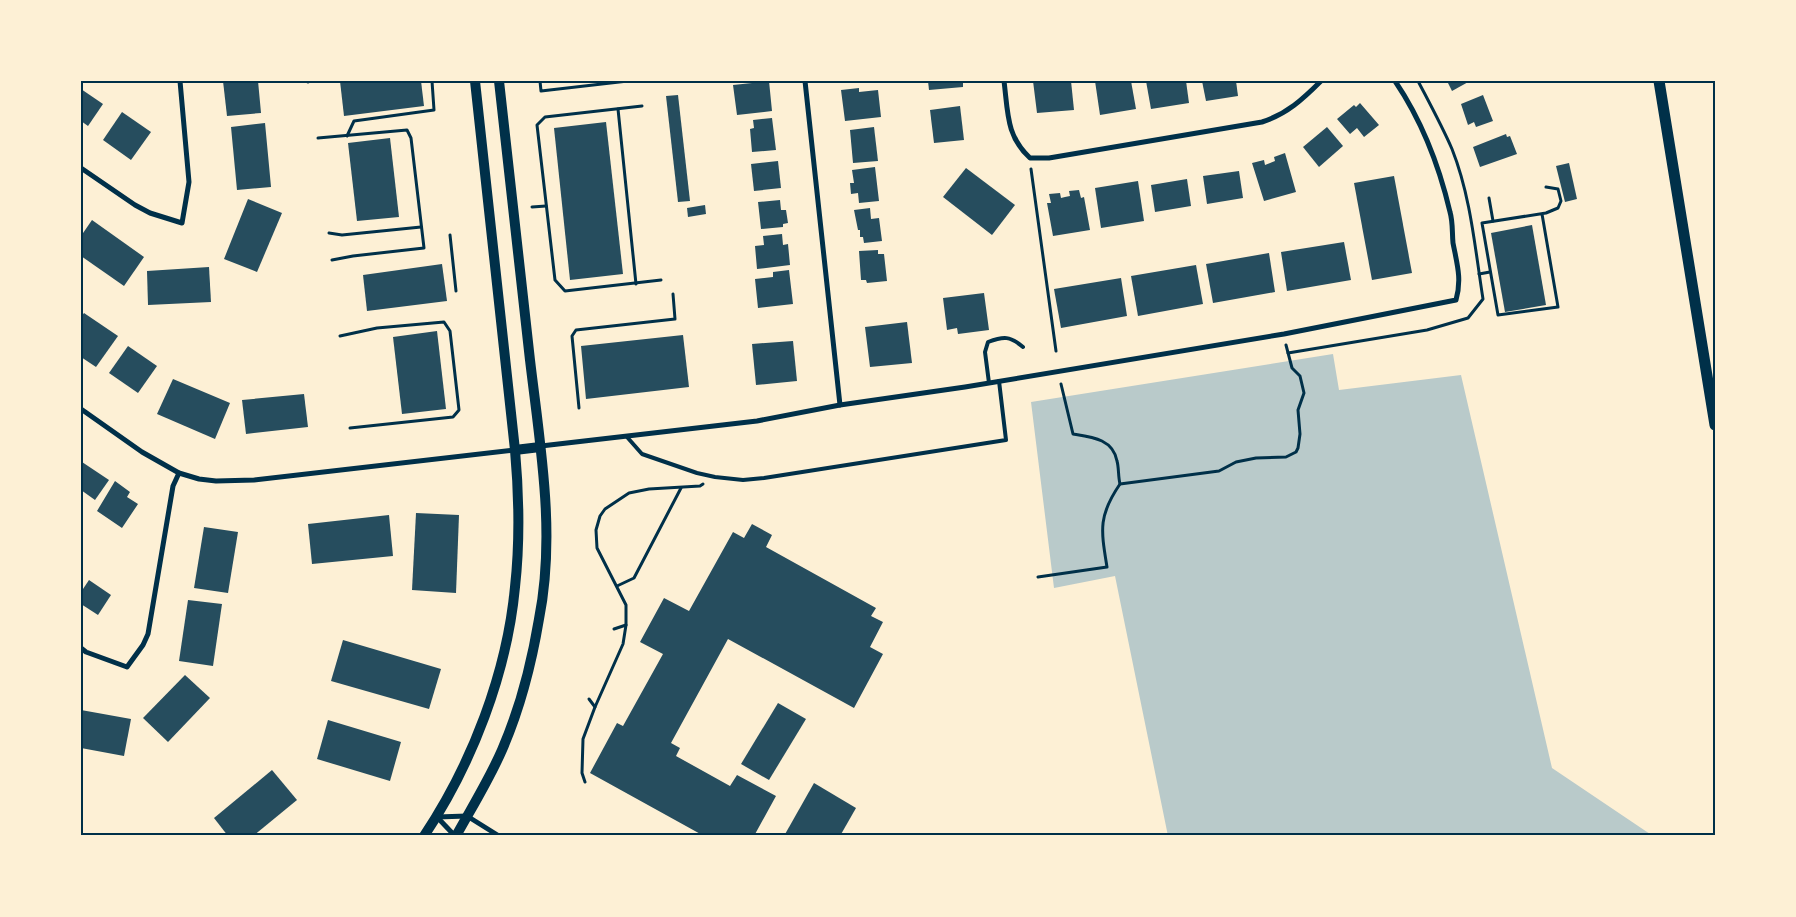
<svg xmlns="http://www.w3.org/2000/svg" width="1796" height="917" font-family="'Golos Text',sans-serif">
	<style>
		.green { fill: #b9caca }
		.building { fill: #264d5e }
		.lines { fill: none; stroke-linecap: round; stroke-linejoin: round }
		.path { stroke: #003049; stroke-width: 3 }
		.service { stroke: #003049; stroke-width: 4 }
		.minor { stroke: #003049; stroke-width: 5 }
		.secondary { stroke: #003049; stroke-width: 10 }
		.trunk { stroke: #003049; stroke-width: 11 }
		.neatline { fill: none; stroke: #003049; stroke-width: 2 }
	</style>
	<rect width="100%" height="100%" fill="#fdf0d5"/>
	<polygon class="green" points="1333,354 1339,390 1461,375 1552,768 1653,836 1168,836 1115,576 1054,588 1031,402"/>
	<g class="building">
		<polygon points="223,81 258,81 261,113 227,116"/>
		<polygon points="340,81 421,81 424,106 344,116"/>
		<polygon points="752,81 769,81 772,111 737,115 733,85 752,83"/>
		<polygon points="928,81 963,81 963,87 929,90"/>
		<polygon points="1033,81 1071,81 1074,110 1037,113"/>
		<polygon points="1095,81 1131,81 1136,109 1100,115"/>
		<polygon points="1146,81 1186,81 1189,103 1151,109"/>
		<polygon points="1202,81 1236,81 1238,96 1206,101"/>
		<polygon points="1447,81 1470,81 1452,91"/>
		<polygon points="859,88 859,92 878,90 881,117 845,121 841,90"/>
		<polygon points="81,89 103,104 88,126 81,121"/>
		<polygon points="678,95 690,201 678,202 666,96"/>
		<polygon points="1483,95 1493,121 1476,127 1474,122 1468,125 1461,104"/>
		<polygon points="1360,103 1379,125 1364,137 1357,128 1350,134 1337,119 1354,105 1356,107"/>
		<polygon points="960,106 964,140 934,143 930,110"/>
		<polygon points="122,112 151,132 131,160 103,140"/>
		<polygon points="772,118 776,150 752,152 750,129 754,128 753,120"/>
		<polygon points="606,122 623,274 570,280 554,128"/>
		<polygon points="265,123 271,187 237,190 231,127"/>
		<polygon points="874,127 878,161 853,163 850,130"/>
		<polygon points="1327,127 1343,146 1319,167 1303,147"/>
		<polygon points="1506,134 1507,137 1510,136 1517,154 1480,167 1473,147"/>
		<polygon points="390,138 399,217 357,221 348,143"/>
		<polygon points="1285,153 1296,192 1264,201 1252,163 1264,160 1265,165 1275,161 1274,157"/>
		<polygon points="778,161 781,188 754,191 751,164"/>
		<polygon points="1569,163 1577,199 1565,202 1556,166"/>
		<polygon points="875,167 879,201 859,203 858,193 851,194 850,183 854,183 852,170"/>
		<polygon points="966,168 1015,205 992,235 943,197"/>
		<polygon points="1239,171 1243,198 1207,204 1203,176"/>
		<polygon points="1394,176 1412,273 1372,280 1354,183"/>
		<polygon points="1187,179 1191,206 1155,212 1151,185"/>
		<polygon points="1138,181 1144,221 1101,228 1095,188"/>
		<polygon points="1079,190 1081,198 1084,197 1090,230 1053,236 1047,203 1051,203 1049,194 1060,193 1061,198 1065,197 1070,196 1069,191"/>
		<polygon points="248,199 282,213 257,272 224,259"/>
		<polygon points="780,200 781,210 786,210 788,223 783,224 783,227 761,229 758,202"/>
		<polygon points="705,205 706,214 688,217 687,208"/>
		<polygon points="870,208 871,219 879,218 882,241 864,243 863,237 860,237 860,230 858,230 854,210"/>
		<polygon points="92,220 144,257 124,286 81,256 81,236"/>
		<polygon points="1532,225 1546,305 1505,312 1491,233"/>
		<polygon points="782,234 783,245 788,244 790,265 757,269 755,246 764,245 763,236"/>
		<polygon points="1344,242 1351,280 1287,291 1281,252"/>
		<polygon points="878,250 878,254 884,254 887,281 867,283 866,280 861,280 859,251"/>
		<polygon points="1269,253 1275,292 1213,303 1206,264"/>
		<polygon points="442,264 447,301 367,311 363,275"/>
		<polygon points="1196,265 1203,304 1138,316 1131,276"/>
		<polygon points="209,267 211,302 148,305 147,271"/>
		<polygon points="789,270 793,304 758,308 755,279 773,277 773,272"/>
		<polygon points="1121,278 1127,316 1061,328 1054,289"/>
		<polygon points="984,293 989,330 958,334 957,328 947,330 943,298"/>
		<polygon points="84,313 118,336 96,367 81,357 81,317"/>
		<polygon points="907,322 912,363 870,367 865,327"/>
		<polygon points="437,331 446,409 402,414 393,337"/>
		<polygon points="683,335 689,387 586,399 581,346"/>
		<polygon points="793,341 797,381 756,385 752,344"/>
		<polygon points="128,346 157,366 138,393 109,373"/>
		<polygon points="173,379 230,403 215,439 157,414"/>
		<polygon points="304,394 308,427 246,434 242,400"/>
		<polygon points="82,462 109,480 95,500 81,490"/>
		<polygon points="115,481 130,492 127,497 138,504 122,528 97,511"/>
		<polygon points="416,513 459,515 456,593 412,590"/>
		<polygon points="389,515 393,556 312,564 308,524"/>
		<polygon points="752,524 772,535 766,547 876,608 871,616 883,622 870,647 883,654 854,708 728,639 671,743 680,748 676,756 730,786 737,775 776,796 754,836 704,836 590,773 617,723 623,726 663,654 640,642 664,598 689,611 733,532 744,538"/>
		<polygon points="204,527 238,532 228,593 194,588"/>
		<polygon points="89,580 111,595 98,615 81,604 81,592"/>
		<polygon points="188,600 222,604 213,666 179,661"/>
		<polygon points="343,640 441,669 429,709 331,681"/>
		<polygon points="185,675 210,698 168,742 143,718"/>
		<polygon points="778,703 806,719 769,780 741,764"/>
		<polygon points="81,710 131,719 124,756 81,748"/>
		<polygon points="328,720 401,742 390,781 317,759"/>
		<polygon points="272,770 297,800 253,836 228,836 214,818"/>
		<polygon points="814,783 856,808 840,836 784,836"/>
	</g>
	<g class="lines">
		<g class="path">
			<polyline points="308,81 308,82"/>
			<polyline points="540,81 541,91 628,81"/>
			<polyline points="642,106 545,117 537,125 555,280 565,291 661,280"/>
			<polyline points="618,109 636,284"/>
			<polyline points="347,136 354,121 434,110 432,81"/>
			<polyline points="318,138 407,130 411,138 424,248 353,256 332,260"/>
			<polyline points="1031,169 1056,351"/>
			<polyline points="1489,198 1493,221"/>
			<polyline points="532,207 546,206"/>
			<polyline points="1542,214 1558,307 1498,315 1482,223 1546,213 1558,208 1561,201 1558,189 1546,187"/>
			<polyline points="329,233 342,235 421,227"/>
			<polyline points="450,235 456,291"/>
			<polyline points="1479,274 1490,272"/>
			<polyline points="340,336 377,328 444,322 450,331 459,410 453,417 350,428"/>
			<path d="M1288,353L1427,330L1468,318L1483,299C1475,249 1471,197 1452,149C1442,126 1430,104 1418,81"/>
			<polyline points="579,408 572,336 576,330 675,319 673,294"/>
			<polyline points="1120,484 1219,471 1236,462 1256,458 1286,457 1296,452 1298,448 1300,434 1298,410 1304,393 1300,376 1292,368 1286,345"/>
			<path d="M1038,577L1107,567C1101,530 1098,516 1120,484C1118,476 1119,468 1117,461C1113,439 1092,437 1073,434L1061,384"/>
			<polyline points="617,586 634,578 681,488"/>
			<polyline points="614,629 626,625"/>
			<polyline points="589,699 595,707"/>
			<polyline points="585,782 582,773 583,739 595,707 623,644 626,625 626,605 597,548 596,530 600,516 605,509 629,493 649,489 700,486 703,484"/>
		</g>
		<g class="service">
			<path d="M989,383L985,352L988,342C1004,336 1010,336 1023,347"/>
			<polyline points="627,437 642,454 697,473 715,477 743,480 764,478 1006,440 999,381"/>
		</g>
		<g class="minor">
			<polyline points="805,81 840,405"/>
			<path d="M1004,81C1008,112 1006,136 1030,158H1049L1262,122C1287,114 1303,99 1321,81"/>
			<polyline points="81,168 135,205 150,213 182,223 189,182 180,81"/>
			<polyline points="81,409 142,452 179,473 199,479 216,481 254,480 515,450"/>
			<path d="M541,446L757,421L840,405L965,387L1284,334L1456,300C1462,279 1457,264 1453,243C1452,233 1453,222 1450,212C1439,165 1422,121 1395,81"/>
			<polyline points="81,648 86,652 127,667 143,645 148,634 173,486 179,473"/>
			<polyline points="437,817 467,816 499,836"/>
			<polyline points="437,817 455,836"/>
		</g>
		<g class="secondary">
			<polyline points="515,450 540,447"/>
			<path d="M424,836C472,764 507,673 515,587C520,542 519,495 515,450L475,81"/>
			<path d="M456,836C472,807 489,780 502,750C519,711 532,661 539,619C556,534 540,445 530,360C519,267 509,174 499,81"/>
		</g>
		<polyline class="trunk" points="1659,81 1715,425"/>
	</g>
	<rect width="1796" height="917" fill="none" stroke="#fdf0d5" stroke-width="165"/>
	<rect x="82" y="82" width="1632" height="752" class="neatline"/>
</svg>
